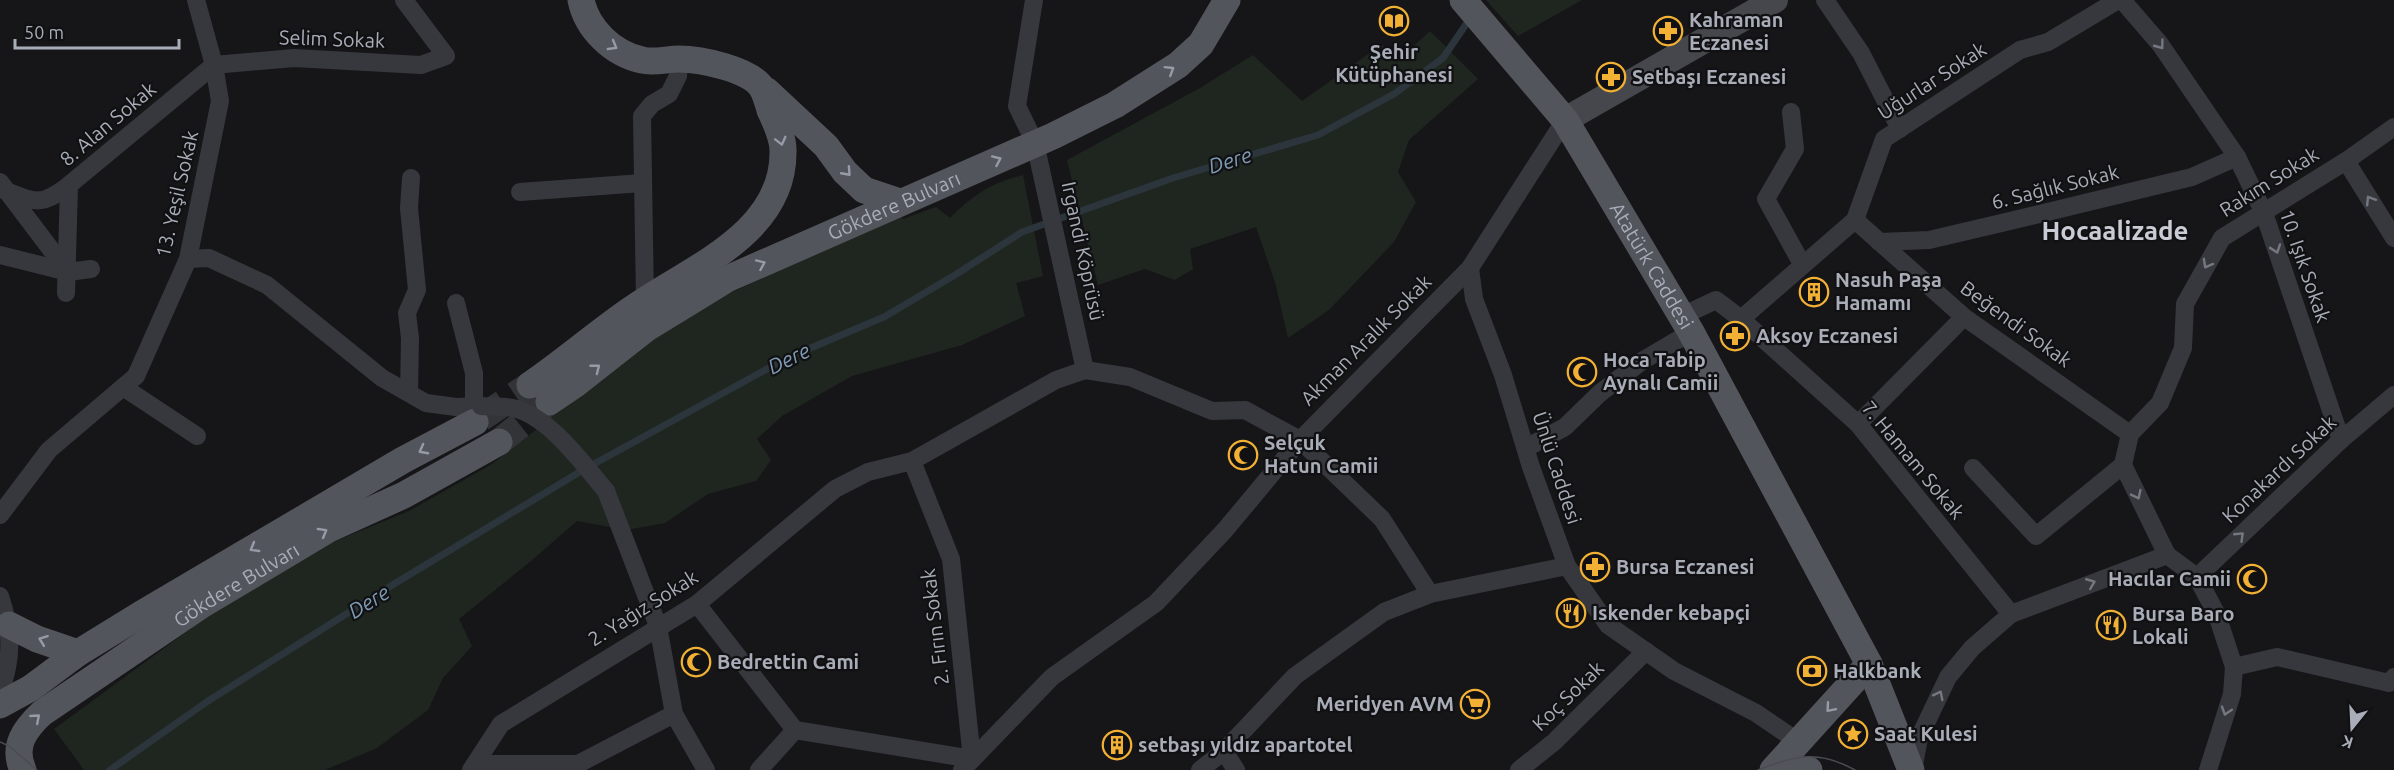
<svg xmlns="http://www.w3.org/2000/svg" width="2394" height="770" font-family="Ubuntu,sans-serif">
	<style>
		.green { fill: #1e261f }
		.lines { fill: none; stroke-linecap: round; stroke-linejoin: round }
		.stream { stroke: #2c353c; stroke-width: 7 }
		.primary-tunnel { stroke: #333438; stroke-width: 27; stroke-dasharray: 27 14; stroke-linecap: butt }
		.street { stroke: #37383d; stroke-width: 18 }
		.secondary { stroke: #45474d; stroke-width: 26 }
		.primary { stroke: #53555c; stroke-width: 27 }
		.tram { stroke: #4a4c52; stroke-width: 1.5 }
		.street-bridge { stroke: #37383d; stroke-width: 18 }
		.oneway { stroke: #757881 }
		.oneway2 { stroke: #979ba6 }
		.labels { text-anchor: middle; stroke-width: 4.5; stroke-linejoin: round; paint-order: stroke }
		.poi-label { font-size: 20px; font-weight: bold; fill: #a8adb8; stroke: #111113; text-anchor: start }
		.street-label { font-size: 20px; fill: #a8adb8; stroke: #111113 }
		.water-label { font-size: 21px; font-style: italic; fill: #7f9bb3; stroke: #111113 }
		.district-label { font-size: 26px; font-weight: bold; fill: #c9ccd4; stroke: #111113 }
	</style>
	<rect width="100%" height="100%" fill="#161618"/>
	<g class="green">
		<polygon points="1486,0 1582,0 1518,36"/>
		<polygon points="1430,31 1478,79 1409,140 1398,172 1416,202 1394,242 1329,310 1288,338 1275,282 1256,227 1190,249 1193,269 1175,280 1145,269 1098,285 1067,160 1200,88 1253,55 1302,101 1381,45 1406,53"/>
		<path d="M1023,175L1043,276L1016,283L1025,316L962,345L852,376L782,416L757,439L771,460L756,481L708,494L665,523L626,530L577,521L531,561L459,619L472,646L443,678L428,710L377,748L325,770H84L54,729L242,591L316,549L409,511L492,464L645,345L719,298L838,244L897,213L903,219L936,207L950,218C973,195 991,183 1023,175Z"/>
	</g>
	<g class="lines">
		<polyline class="stream" points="110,770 208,701 389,587 583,470 787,358 884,317 955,275 1022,232 1173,178 1318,135 1394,94 1443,58 1471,17"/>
		<g class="primary-tunnel">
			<polyline points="481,418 530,385"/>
			<polyline points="499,442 549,402"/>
		</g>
		<g class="street">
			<polyline points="1034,0 1017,106 1035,143 1085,370"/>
			<polyline points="1825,0 1861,53 1900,129"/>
			<polyline points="2122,0 2160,44 2237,157 2264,213 2341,440"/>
			<polyline points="1791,112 1795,149 1766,199 1802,264"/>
			<polyline points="2346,161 2394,238"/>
			<polyline points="0,182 68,272 91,269"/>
			<path d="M6,191C36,203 42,206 69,185"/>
			<polyline points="520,192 642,183"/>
			<polyline points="1855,220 1964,317 2130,434"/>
			<polyline points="1879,242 1929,240 2010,221 2192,177 2237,157"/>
			<polyline points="0,255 68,272"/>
			<polyline points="188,259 209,258 267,285 382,378 426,403 456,407 481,406"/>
			<polyline points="1470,268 1474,299 1503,375 1531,467 1567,566 1608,625 1674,671 1756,713 1800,743"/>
			<polyline points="66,293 69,185 214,65 294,58 421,65 446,56 404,0"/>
			<polyline points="645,301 642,116 652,104 669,94 678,76 679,59"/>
			<polyline points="456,303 474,373 474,406"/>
			<polyline points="1682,316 1716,300 1741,319 1858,424 2011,614"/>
			<polyline points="1741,319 1855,220 1884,139 2020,50 2048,42 2118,0"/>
			<polyline points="123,387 197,436"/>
			<polyline points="409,393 410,338 407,313 417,290 409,208 411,178"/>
			<polyline points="1858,424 1964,317"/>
			<polyline points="1526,448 1565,427 1600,393 1642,361 1691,332"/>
			<polyline points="912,461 951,559 972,759"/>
			<polyline points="1973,468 2036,536 2123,465"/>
			<polyline points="606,491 658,626 674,714 706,770"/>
			<polyline points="0,515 49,450 136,376 188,259 220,101 214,65 196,0"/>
			<polyline points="2167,555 2123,465 2130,434 2160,403 2183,348 2185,304 2222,238 2346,161 2394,127"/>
			<polyline points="2197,577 2341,440 2394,395"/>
			<path d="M0,596C12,633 13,655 0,693"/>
			<polyline points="697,604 795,730"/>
			<polyline points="2234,667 2277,657 2389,683 2394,677"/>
			<polyline points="795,730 972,759"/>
			<polyline points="1224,751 1236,770"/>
			<polyline points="475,764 578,764 674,714"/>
			<polyline points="471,770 501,724 697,604 835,489 868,472 912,461 1056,380 1085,370 1130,377 1212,411 1245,410 1300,440 1382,519 1430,594"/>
			<polyline points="759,770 795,730"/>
			<polyline points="962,770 1052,677 1156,603 1225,530 1300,440 1470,268 1565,120"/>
			<polyline points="1200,770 1224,751 1295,676 1384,612 1430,594 1567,566"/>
			<polyline points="1519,770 1554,742 1646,651"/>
			<polyline points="1913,770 1919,738 1948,677 1972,648 2011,614 2167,555 2197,577 2217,615 2234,667 2232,694 2208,770"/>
		</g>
		<polyline class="secondary" points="1565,120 1775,0"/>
		<g class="primary">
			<path id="s1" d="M1463,0L1565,120L1691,332L1869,664L1911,770"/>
			<polyline points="767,91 826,146 845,172 864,190 900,202"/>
			<path d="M530,385C565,361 597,333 632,309C688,269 783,235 783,153C784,139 776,123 770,110C768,103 766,95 762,88C750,69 700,59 679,59C667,59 653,63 642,60C613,54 587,29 581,0"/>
			<path id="s2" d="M549,402L577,383L647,328L727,279L1053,136L1115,105L1178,65L1201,44L1227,0"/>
			<polyline points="9,625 37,639 78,653"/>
			<polyline points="0,705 31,688 78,653 143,613 403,460 475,422"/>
			<path id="s3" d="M23,770C12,746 25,729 42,713L200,606L329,529L404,495L499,442"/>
			<polyline points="1773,770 1869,664"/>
			<polyline points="1796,770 1809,770"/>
		</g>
		<g class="tram">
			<polyline points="0,742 9,746 37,770"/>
			<path d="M1758,770C1795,755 1819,750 1855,770"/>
		</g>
		<path class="street-bridge" d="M481,406C491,407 503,406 513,408C549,416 583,464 606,491"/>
	</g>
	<defs><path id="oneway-chevron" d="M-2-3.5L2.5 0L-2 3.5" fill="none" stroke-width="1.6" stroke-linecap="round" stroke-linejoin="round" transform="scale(1.5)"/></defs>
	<g class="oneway">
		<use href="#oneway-chevron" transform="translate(2160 45) rotate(53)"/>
		<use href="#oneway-chevron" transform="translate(2370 200) rotate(-122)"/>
		<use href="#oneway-chevron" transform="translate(2276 249) rotate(71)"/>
		<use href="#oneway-chevron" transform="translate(2207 264) rotate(119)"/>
		<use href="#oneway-chevron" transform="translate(2137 495) rotate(64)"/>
		<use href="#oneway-chevron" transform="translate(2240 536) rotate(-44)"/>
		<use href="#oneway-chevron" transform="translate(2091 583) rotate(-22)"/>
		<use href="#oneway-chevron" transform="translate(1939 695) rotate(-63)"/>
		<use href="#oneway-chevron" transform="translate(2226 711) rotate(108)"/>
	</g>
	<g class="oneway2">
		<use href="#oneway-chevron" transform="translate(613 46) rotate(30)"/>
		<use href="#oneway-chevron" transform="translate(1170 70) rotate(-32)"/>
		<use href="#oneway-chevron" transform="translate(781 141) rotate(76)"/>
		<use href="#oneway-chevron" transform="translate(997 160) rotate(-24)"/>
		<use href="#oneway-chevron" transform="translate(847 172) rotate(48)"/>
		<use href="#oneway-chevron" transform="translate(761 264) rotate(-24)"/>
		<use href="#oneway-chevron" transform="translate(596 368) rotate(-38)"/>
		<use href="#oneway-chevron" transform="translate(423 450) rotate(152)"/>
		<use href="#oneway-chevron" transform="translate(323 532) rotate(-30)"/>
		<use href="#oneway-chevron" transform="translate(254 548) rotate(150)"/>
		<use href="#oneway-chevron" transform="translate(43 640) rotate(-159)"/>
		<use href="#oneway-chevron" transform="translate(1830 708) rotate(131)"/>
		<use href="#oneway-chevron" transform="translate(36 718) rotate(-41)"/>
	</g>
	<defs>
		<g id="library-ring" transform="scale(1.5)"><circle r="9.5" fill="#111113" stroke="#f2b134" stroke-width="1.5"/><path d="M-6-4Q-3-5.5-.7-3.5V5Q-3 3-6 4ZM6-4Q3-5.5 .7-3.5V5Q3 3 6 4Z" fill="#f2b134"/></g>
		<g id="pharmacy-ring" transform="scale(1.5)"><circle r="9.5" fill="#111113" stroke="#f2b134" stroke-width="1.5"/><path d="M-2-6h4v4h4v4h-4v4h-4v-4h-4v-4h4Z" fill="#f2b134"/></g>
		<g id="building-ring" transform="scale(1.5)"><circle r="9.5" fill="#111113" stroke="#f2b134" stroke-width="1.5"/><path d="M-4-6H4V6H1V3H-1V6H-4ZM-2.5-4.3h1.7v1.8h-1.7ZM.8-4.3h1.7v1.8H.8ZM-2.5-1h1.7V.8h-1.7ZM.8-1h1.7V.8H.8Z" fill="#f2b134"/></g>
		<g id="mosque-ring" transform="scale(1.5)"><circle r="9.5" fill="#111113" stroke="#f2b134" stroke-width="1.5"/><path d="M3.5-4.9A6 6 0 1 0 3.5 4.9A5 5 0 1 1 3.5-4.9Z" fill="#f2b134"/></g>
		<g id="restaurant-ring" transform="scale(1.5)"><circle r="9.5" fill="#111113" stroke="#f2b134" stroke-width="1.5"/><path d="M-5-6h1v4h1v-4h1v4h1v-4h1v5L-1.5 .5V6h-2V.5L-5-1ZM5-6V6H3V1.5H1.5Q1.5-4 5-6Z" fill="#f2b134"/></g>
		<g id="bank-ring" transform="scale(1.5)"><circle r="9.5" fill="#111113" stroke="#f2b134" stroke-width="1.5"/><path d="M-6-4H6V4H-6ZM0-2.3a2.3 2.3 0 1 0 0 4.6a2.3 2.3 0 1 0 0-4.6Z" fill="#f2b134"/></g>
		<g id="supermarket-ring" transform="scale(1.5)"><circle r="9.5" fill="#111113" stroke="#f2b134" stroke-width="1.5"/><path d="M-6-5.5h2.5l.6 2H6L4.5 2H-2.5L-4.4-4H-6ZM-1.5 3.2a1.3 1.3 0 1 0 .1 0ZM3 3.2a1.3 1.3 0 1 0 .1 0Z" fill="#f2b134"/></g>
		<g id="sight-ring" transform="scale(1.5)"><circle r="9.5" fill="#111113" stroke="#f2b134" stroke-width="1.5"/><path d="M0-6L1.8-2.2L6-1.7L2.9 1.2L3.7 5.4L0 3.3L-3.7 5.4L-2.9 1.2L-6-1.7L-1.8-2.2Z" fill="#f2b134"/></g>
	</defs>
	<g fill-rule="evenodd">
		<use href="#library-ring" x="1394" y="21"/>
		<use href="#pharmacy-ring" x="1668" y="31"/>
		<use href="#pharmacy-ring" x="1611" y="77"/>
		<use href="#building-ring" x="1814" y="292"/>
		<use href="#pharmacy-ring" x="1735" y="336"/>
		<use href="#mosque-ring" x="1582" y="372"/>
		<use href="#mosque-ring" x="1243" y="455"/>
		<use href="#pharmacy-ring" x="1595" y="567"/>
		<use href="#mosque-ring" x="2252" y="579"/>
		<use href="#restaurant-ring" x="1571" y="613"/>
		<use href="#restaurant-ring" x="2111" y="625"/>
		<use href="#mosque-ring" x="696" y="662"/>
		<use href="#bank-ring" x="1812" y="671"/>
		<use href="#supermarket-ring" x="1475" y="704"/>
		<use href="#sight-ring" x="1853" y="734"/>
		<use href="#building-ring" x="1117" y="745"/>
	</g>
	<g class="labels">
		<g class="poi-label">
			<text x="1689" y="27">Kahraman<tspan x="1689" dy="23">Eczanesi</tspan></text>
			<text x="1394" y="59" text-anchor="middle">Şehir<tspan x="1394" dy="23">Kütüphanesi</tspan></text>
			<text x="1632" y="84">Setbaşı Eczanesi</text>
			<text x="1835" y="287">Nasuh Paşa<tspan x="1835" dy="23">Hamamı</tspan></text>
			<text x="1756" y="343">Aksoy Eczanesi</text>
			<text x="1603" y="367">Hoca Tabip<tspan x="1603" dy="23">Aynalı Camii</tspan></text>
			<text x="1264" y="450">Selçuk<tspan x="1264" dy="23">Hatun Camii</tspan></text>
			<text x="1616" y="574">Bursa Eczanesi</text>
			<text x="2231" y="586" text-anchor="end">Hacılar Camii</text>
			<text x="1592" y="620">Iskender kebapçi</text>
			<text x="2132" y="621">Bursa Baro<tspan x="2132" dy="23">Lokali</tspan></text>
			<text x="717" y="669">Bedrettin Cami</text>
			<text x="1833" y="678">Halkbank</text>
			<text x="1454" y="711" text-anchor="end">Meridyen AVM</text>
			<text x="1874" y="741">Saat Kulesi</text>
			<text x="1138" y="752">setbaşı yıldız apartotel</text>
		</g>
		<g class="street-label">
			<text transform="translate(332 39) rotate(2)" y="7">Selim Sokak</text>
			<text transform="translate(1932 81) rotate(-33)" y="7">Uğurlar Sokak</text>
			<text transform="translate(108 124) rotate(-40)" y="7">8. Alan Sokak</text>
			<text transform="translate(2269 182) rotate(-32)" y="7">Rakım Sokak</text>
			<text transform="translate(2055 187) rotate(-14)" y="7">6. Sağlık Sokak</text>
			<text transform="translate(177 194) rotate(-77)" y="7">13. Yeşil Sokak</text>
			<text dy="7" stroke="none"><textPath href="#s2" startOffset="399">Gökdere Bulvarı</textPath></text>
			<text transform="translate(1083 251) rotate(78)" y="7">Irgandi Köprüsü</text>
			<text dy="7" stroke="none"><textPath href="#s1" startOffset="327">Atatürk Caddesi</textPath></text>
			<text transform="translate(2305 266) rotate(71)" y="7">10. Işık Sokak</text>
			<text transform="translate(2016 324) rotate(36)" y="7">Beğendi Sokak</text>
			<text transform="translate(1366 340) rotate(-45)" y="7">Akman Aralık Sokak</text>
			<text transform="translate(1913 460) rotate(50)" y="7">7. Hamam Sokak</text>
			<text transform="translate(1557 468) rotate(72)" y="7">Ünlü Caddesi</text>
			<text transform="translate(2279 469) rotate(-43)" y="7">Konakardı Sokak</text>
			<text dy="7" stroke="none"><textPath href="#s3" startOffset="298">Gökdere Bulvarı</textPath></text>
			<text transform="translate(643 608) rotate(-32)" y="7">2. Yağız Sokak</text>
			<text transform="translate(935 627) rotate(-97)" y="7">2. Fırın Sokak</text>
			<text transform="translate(1568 696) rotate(-44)" y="7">Koç Sokak</text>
		</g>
		<g class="water-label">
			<text transform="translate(1230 161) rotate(-17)" y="7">Dere</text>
			<text transform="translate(789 359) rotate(-26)" y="7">Dere</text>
			<text transform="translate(369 602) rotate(-32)" y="7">Dere</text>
		</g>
		<g class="district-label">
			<text x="2115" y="240">Hocaalizade</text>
		</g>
	</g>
	<g transform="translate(2352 728) rotate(198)" stroke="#111113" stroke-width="4.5" paint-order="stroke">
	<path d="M0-4.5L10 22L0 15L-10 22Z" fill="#a8adb8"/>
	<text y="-9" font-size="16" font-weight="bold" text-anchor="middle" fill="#a8adb8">K</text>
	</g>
	<path d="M15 39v9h164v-9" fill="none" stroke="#a8adb8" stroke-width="3"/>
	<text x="24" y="39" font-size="18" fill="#a8adb8" stroke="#111113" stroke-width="4.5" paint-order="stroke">50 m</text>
</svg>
